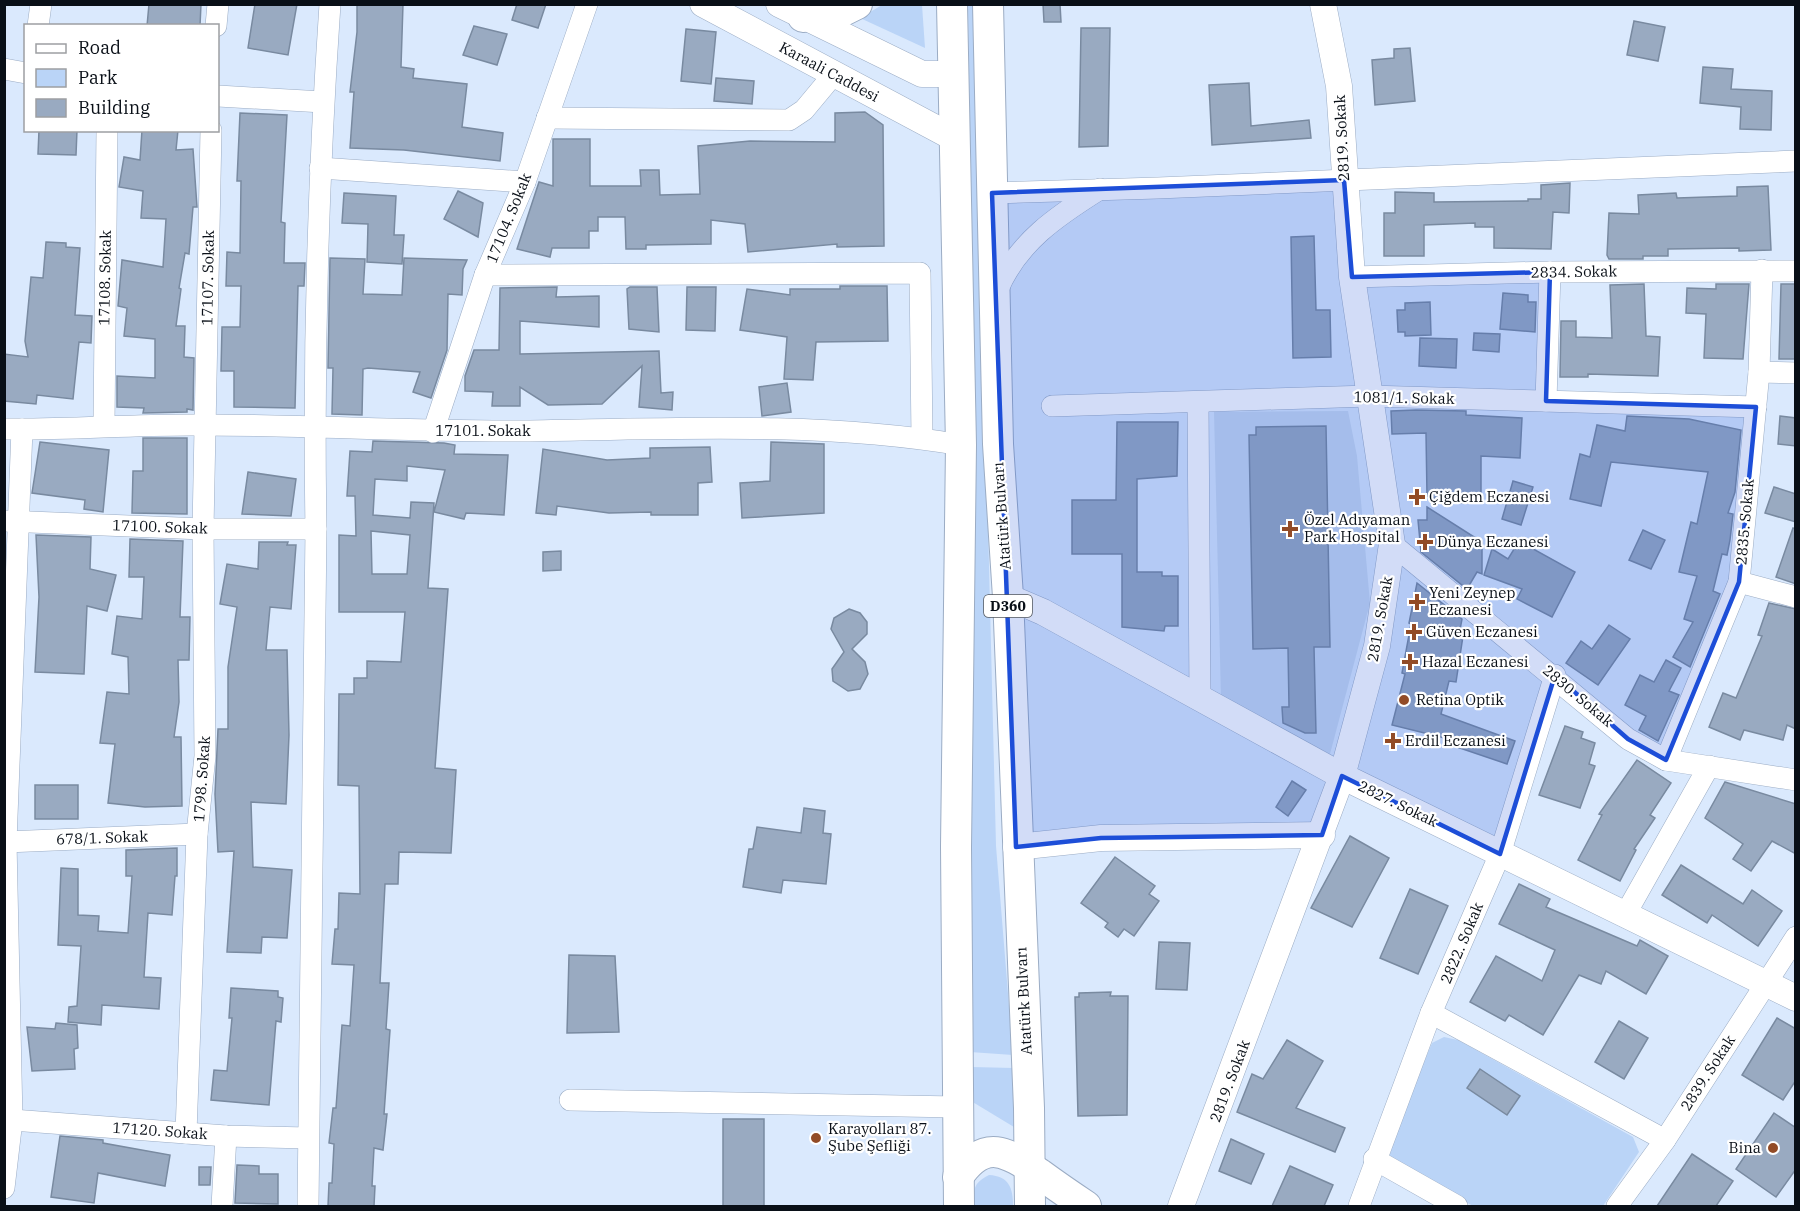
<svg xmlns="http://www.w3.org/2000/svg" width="1800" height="1211" font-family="'IBM Plex Serif',serif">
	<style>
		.built { fill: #c7d9f0 }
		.green { fill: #bad4f7 }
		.building { fill: #99aac1; stroke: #798aa0; stroke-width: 1.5; fill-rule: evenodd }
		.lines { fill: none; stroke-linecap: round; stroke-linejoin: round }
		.minor-casing { stroke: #9bacc4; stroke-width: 22 }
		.major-casing { stroke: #9bacc4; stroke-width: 27 }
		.highway-casing { stroke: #9bacc4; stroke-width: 32 }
		.minor { stroke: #fff; stroke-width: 21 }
		.major { stroke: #fff; stroke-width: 26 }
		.highway { stroke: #fff; stroke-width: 30 }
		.marked { fill: #1d4ed8; fill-opacity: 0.2; stroke: #1d4ed8; stroke-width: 4.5; stroke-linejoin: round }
		.poi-dot { fill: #924b26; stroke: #fff; stroke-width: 2 }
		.labels { text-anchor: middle; stroke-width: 4.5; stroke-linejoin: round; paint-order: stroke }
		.shield { fill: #fff; stroke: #53575d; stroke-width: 1.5 }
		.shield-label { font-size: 14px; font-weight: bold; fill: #090f17 }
		.street-label { font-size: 15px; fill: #090f17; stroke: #fff }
		.poi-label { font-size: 15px; fill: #090f17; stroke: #fff; text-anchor: start }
	</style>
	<rect width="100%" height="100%" fill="#dae9fd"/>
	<polygon class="built" points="1348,411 1357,456 1370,603 1330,754 1221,698 1214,412"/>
	<g class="green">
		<polygon points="882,5 922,5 925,48 860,18"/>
		<polygon points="968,5 975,5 996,846 1013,1055 970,1052 974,443"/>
		<polygon points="1444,1037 1458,1040 1633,1137 1639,1152 1603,1206 1473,1206 1384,1157 1432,1043"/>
		<polygon points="971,1067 1014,1068 1014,1127 971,1101"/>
		<path d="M989,1175C1009,1176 1013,1188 1013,1206H974C973,1190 973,1183 989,1175Z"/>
	</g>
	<g class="building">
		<polygon points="149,4 201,4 200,26 147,26"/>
		<polygon points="255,4 297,4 288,55 248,48"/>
		<polygon points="357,4 403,4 401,67 414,69 413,78 467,84 462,127 503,133 500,161 404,150 350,148 354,92 350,92 357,32"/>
		<polygon points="517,4 546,4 538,28 512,20"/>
		<polygon points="1043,4 1060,4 1061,22 1044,22"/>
		<polygon points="1634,21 1665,27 1658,61 1627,55"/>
		<polygon points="474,26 507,34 497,65 463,55"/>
		<polygon points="1081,28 1110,28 1108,146 1079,147"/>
		<polygon points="686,29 716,32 711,84 681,81"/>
		<polygon points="1410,48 1415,101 1375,105 1372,60 1394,58 1394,49"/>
		<polygon points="1703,67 1733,69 1731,89 1772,91 1771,130 1740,129 1741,107 1700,103"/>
		<polygon points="716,78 754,81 752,104 714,101"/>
		<polygon points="1249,83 1251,126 1309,120 1311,138 1212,145 1209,85"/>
		<polygon points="865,112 883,125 884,246 837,247 837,244 748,252 745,224 711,220 711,244 646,245 646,249 626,249 625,217 598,217 598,231 589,231 589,248 552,248 550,257 517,249 539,182 553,186 553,139 590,139 590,186 641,186 640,170 659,170 660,195 700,194 698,146 750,141 835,142 835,113"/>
		<polygon points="240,113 287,115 281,222 285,223 284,263 305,263 304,286 298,286 295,408 234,407 234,371 221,371 222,327 240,327 241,286 226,286 227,252 240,253 241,181 237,181"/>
		<polygon points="39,130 77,130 76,155 38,154"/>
		<polygon points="142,130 178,130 176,150 193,149 197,207 193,207 189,254 185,253 179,288 181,289 176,326 185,326 184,357 194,358 193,410 187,409 187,412 143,413 144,408 117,407 117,376 155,378 155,339 124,336 127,308 118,306 122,260 163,267 166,219 141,218 143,191 119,187 124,157 140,160"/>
		<polygon points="1570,183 1569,213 1553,212 1551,249 1494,248 1494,227 1475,227 1475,223 1424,225 1424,256 1384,256 1384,213 1395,213 1395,192 1434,193 1434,202 1528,201 1528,199 1541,199 1541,185"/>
		<polygon points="1768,186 1771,250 1739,251 1739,248 1668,249 1668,256 1643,256 1643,259 1609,259 1607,255 1609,213 1639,214 1638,195 1676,193 1677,198 1737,196 1737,187"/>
		<polygon points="458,191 483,203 478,237 444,219"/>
		<polygon points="344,193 396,196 394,235 404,235 402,264 367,262 368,224 342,223"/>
		<polygon points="1314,236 1316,310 1330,310 1331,357 1293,358 1291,237"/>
		<polygon points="46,242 66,243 66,247 80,248 75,315 92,316 91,343 79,342 73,399 37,395 36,404 4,401 4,354 28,357 25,341 31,277 43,278"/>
		<polygon points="330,258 365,259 363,294 402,295 404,258 467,260 463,269 462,295 448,294 447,350 431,398 413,392 420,372 368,368 363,369 362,415 332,414 333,368 328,368"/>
		<polygon points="1644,284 1646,336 1660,337 1658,376 1588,374 1588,377 1560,377 1561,321 1576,321 1576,337 1612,338 1610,285"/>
		<polygon points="1716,284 1749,284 1743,359 1704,358 1706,314 1686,313 1687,288 1716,289"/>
		<polygon points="1781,284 1796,284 1796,359 1779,359"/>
		<polygon points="840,286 887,286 888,341 816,342 813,380 784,379 787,337 740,330 747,289 790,295 790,289 840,289"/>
		<polygon points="557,287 556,297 599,296 599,327 520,321 520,354 659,351 661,393 673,392 672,410 639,407 642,366 602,404 548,405 520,387 520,406 492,406 493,392 465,391 465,376 474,350 499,350 500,288"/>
		<polygon points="630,287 657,287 659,332 629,329 627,289"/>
		<polygon points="687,287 716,287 715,331 686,330"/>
		<polygon points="1503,293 1528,295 1528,302 1536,302 1535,332 1500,329"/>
		<polygon points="1430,302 1431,335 1405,336 1405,332 1398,332 1397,310 1405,310 1405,303"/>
		<polygon points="1474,333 1500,334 1499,352 1473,350"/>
		<polygon points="1420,338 1457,339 1456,368 1419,366"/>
		<polygon points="787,383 791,412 762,416 759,387"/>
		<polygon points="1416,410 1466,411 1466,415 1522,418 1520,458 1481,456 1481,503 1451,503 1427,496 1426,433 1392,434 1391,411"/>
		<polygon points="1627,416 1689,419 1741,430 1735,492 1728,513 1733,514 1730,540 1727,555 1722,554 1713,591 1720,594 1690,667 1673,657 1693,622 1684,619 1697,576 1679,572 1691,522 1697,524 1708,472 1611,462 1601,506 1570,499 1580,454 1590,457 1597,425 1625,431"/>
		<polygon points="1780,416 1796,418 1796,446 1778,444"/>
		<polygon points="1117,422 1178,422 1177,476 1137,479 1137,572 1162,572 1162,576 1178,576 1178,626 1165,626 1164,631 1122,627 1122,554 1072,554 1072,500 1116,500"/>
		<polygon points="1326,426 1330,647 1314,647 1316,733 1305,733 1283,723 1282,707 1289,707 1288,648 1253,649 1249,435 1256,435 1256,427"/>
		<polygon points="143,438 187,438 187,514 132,513 133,471 143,471"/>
		<path d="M373,441L444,443L455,445L454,454L508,455L504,515L466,513L464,519L434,512L445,470L407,466V481L375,479L373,515L410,518L411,502L434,503L428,588L448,589L435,768L456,770L451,853L399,852L398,884H385L380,983H389L386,1029L390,1030L384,1114H387L383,1150L374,1148L372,1186H375L374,1206H328L329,1183H332L334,1144L329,1143L333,1108H336L342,1025L350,1026L354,965L332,964L335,929H338L339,893L360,894L359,786L338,785L339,694H354V678H367V661L401,662L405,612H339V535L356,536L355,496H347L350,451L372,452ZM371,531L410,535L407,574H372Z"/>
		<polygon points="40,442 109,450 103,512 84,509 85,500 32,493"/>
		<polygon points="771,442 824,444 824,513 742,518 740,483 770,481"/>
		<polygon points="710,447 712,482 698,483 698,515 651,515 651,512 609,513 557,506 556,515 536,513 543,449 607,460 650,458 650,448"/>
		<polygon points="248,472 296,479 291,516 242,514"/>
		<polygon points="1513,481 1533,487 1521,525 1502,519"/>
		<polygon points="1774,487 1796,494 1796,522 1765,513"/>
		<polygon points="1427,507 1482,542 1482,574 1477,572 1467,589 1421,552 1418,520 1427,520"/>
		<polygon points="1793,528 1796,529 1796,584 1776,577"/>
		<polygon points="1643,530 1665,540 1651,569 1629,560"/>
		<polygon points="36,535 91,537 90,569 116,575 107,611 87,606 84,674 35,672 39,597"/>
		<polygon points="130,539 183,541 180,617 190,617 189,660 178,660 179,702 174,737 181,737 182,806 145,807 108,803 115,744 100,743 107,692 129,694 128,657 112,654 117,616 142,619 144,577 129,577"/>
		<polygon points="1519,541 1575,572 1552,617 1517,599 1522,589 1484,575 1492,549 1508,559"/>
		<polygon points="259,542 288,542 287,545 296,545 291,609 270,607 266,650 287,650 289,735 286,804 251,802 253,867 292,870 287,938 262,937 261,953 227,952 234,851 218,852 215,794 218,729 228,729 228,667 237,607 220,604 227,564 258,569"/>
		<polygon points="561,551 561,570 543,571 543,552"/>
		<polygon points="1417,583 1462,619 1459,635 1463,636 1456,682 1449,681 1441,714 1515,741 1507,764 1451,745 1453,740 1392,725 1405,674 1402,673 1411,624 1409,623"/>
		<polygon points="1769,603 1796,609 1796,729 1787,725 1783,740 1744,730 1740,740 1709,727 1723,693 1736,698 1762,636 1758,635"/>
		<polygon points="849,609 860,613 867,622 867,634 852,649 865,662 868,674 860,689 848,691 833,681 832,669 844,652 831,629 834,618"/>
		<polygon points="1609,625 1630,639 1598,685 1566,663 1581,641 1592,649"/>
		<polygon points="1666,660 1681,668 1669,691 1679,695 1658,741 1639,730 1646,716 1625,705 1640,675 1654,682"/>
		<polygon points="1565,726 1583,732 1581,738 1595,743 1589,764 1595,766 1580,808 1539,795"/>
		<polygon points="1637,760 1671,783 1650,815 1655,818 1634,849 1636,850 1620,881 1578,860 1602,815 1599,814"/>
		<polygon points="1292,781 1306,790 1288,816 1276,807"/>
		<polygon points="1725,782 1796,804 1796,854 1772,841 1751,871 1733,859 1743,844 1705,818"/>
		<rect x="35" y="785" width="43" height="34"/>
		<polygon points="804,808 825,811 823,833 831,834 826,884 783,880 781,893 743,887 749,849 753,849 757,827 801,833"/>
		<polygon points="1350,836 1389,858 1352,927 1311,908"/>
		<polygon points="177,848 177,876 175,876 172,915 148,913 144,977 161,978 159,1009 102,1005 101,1025 68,1022 69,1007 77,1006 81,946 58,945 61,868 78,869 78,915 99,916 98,931 128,933 132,876 126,876 126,850"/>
		<polygon points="1115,857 1155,886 1149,894 1159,901 1134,936 1124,929 1118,937 1105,927 1108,923 1081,903"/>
		<polygon points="1681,865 1743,904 1752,890 1782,911 1758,946 1712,915 1707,923 1662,895"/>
		<polygon points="1519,884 1550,899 1546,907 1637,946 1640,940 1668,956 1646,994 1606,971 1601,984 1579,975 1543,1035 1509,1015 1505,1021 1470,1002 1496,956 1542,981 1555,950 1499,924"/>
		<polygon points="1410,889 1448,906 1418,974 1380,958"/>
		<polygon points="1159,942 1190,943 1187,990 1156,989"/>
		<polygon points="569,955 615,956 619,1032 567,1033"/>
		<polygon points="231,988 278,991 278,997 283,998 281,1022 276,1021 269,1105 211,1100 214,1070 227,1071 232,1018 229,1018"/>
		<polygon points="1111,992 1110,996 1128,996 1127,1115 1078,1116 1075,997 1079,997 1079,993"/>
		<polygon points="1777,1018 1796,1029 1796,1080 1783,1100 1742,1075"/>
		<polygon points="1619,1021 1648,1038 1624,1079 1595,1062"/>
		<polygon points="56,1023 77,1025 78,1048 74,1049 75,1069 32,1071 27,1027 55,1029"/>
		<polygon points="1287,1040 1323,1061 1296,1108 1345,1128 1335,1152 1237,1112 1252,1074 1263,1079"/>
		<polygon points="1480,1069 1520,1096 1507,1115 1467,1088"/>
		<polygon points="1774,1113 1796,1128 1796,1169 1776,1197 1736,1169"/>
		<rect x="723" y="1119" width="41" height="87"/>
		<polygon points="60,1136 103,1140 103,1143 170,1155 165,1186 98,1173 94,1203 51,1197"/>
		<polygon points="1231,1139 1264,1154 1251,1184 1219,1171"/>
		<polygon points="1692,1154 1733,1181 1716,1206 1657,1206"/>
		<polygon points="237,1165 259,1166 259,1174 278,1174 278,1204 235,1203"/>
		<polygon points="1290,1166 1333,1185 1324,1206 1272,1206"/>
		<polygon points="199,1167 211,1167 210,1185 199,1185"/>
	</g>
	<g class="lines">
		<g class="minor-casing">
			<g id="minor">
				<polyline points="38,26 41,4"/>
				<polyline points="216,26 218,4"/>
				<polyline points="4,69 26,73"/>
				<polyline points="218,96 323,102"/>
				<polyline points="547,118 789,120 804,110 834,74"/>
				<polyline points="320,168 525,182"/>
				<polyline points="992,193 1158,188 1796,161"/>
				<polyline points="485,275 920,273 922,438"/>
				<polyline points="1352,277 1550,272 1796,271"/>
				<path d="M998,289C1018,242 1057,216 1100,189"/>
				<polyline points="1759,372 1796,373"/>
				<polyline points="1546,401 1550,272"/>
				<polyline points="1198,402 1200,698"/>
				<polyline points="1052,406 1369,396 1756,407"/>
				<polyline points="104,425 107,130"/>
				<path d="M4,429C70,430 136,424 202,425C309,425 416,432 524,431C667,429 820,421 961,445"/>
				<polyline points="433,432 485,275 525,182 587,4"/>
				<polyline points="5,521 203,529 316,529"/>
				<polyline points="1392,544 1628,739 1666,760 1796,780"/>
				<polyline points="1739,582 1796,597"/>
				<polyline points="1666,760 1739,582 1759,372 1762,270"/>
				<polyline points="6,842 197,834"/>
				<polyline points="1625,915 1709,766"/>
				<polyline points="1431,1013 1665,1140"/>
				<polyline points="570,1100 957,1107"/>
				<polyline points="12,1120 226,1136 308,1138"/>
				<polyline points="186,1133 197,834 205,756 203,529 211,130"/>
				<polyline points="1374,1159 1457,1206"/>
				<polyline points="4,1188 12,1120 6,842 22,429"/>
				<polyline points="222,1206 226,1136"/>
				<path d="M308,1206L316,529C313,354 318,179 330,4"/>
				<polyline points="1359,1206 1431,1013 1500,854 1555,675"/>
				<polyline points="1617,1206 1665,1140 1796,937"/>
			</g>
		</g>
		<g class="major-casing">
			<g id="major">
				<polyline points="703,4 956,139"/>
				<polyline points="779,4 922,74 955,74"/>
				<polyline points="1008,597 1043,612 1342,776 1796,998"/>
				<polyline points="1016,847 1101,838 1322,835"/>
				<polyline points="1181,1206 1342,776 1377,646 1392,544 1352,277 1339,86 1323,4"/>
			</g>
		</g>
		<g class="highway-casing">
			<g id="highway">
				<polyline points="952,4 961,445 956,847 959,1206"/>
				<polyline points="988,4 998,444 1008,597 1029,1108 1030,1206"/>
				<polyline points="803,17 843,11 857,4"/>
				<path d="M958,1177C985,1137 1007,1152 1040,1174C1055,1185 1071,1196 1086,1206"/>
			</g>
		</g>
		<use href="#minor" class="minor"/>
		<use href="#major" class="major"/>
		<use href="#highway" class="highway"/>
	</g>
	<path class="marked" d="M1344,180L1352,277L1550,272L1546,401L1756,407L1739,582L1666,760L1628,739L1555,675L1500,854L1342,776L1322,835L1101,838L1016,847L992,193Z"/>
	<g class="poi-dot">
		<path d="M1414 488h6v6h6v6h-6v6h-6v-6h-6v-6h6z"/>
		<path d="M1287 520h6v6h6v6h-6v6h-6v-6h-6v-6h6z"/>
		<path d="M1422 533h6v6h6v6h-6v6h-6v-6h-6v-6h6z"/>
		<path d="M1414 593h6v6h6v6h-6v6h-6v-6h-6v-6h6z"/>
		<path d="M1411 623h6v6h6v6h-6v6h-6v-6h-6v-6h6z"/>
		<path d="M1407 653h6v6h6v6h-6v6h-6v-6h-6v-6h6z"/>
		<circle cx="1404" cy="700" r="6"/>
		<path d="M1390 732h6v6h6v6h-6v6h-6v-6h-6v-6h6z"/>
		<circle cx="816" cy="1138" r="6"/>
		<circle cx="1773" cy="1148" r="6"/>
	</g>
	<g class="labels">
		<rect class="shield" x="984" y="595" width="48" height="22" rx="4.5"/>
		<g class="shield-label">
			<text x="1008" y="611">D360</text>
		</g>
		<g class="street-label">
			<text transform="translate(829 72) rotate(28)" y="5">Karaali Caddesi</text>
			<text transform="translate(1342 138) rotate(-93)" y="5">2819. Sokak</text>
			<text transform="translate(509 218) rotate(-68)" y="5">17104. Sokak</text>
			<text transform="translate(1574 272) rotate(-1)" y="5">2834. Sokak</text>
			<text transform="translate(105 278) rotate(-89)" y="5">17108. Sokak</text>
			<text transform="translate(208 278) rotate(-89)" y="5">17107. Sokak</text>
			<text transform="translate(1404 398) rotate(1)" y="5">1081/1. Sokak</text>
			<text x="483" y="436">17101. Sokak</text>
			<text transform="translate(1002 516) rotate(-94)" y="5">Atatürk Bulvarı</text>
			<text transform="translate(1745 522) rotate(-85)" y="5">2835. Sokak</text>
			<text transform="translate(160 527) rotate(2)" y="5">17100. Sokak</text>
			<text transform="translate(1380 619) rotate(-80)" y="5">2819. Sokak</text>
			<text transform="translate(1578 696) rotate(40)" y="5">2830. Sokak</text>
			<text transform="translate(202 779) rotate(-86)" y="5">1798. Sokak</text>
			<text transform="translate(1398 804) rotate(26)" y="5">2827. Sokak</text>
			<text transform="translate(102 838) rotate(-2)" y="5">678/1. Sokak</text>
			<text transform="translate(1462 943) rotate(-67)" y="5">2822. Sokak</text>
			<text transform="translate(1024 1001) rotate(-93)" y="5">Atatürk Bulvarı</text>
			<text transform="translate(1708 1073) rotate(-57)" y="5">2839. Sokak</text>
			<text transform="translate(1230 1081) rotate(-69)" y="5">2819. Sokak</text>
			<text transform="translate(160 1131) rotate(4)" y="5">17120. Sokak</text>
		</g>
		<g class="poi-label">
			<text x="1429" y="502">Çiğdem Eczanesi</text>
			<text x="1304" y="525">Özel Adıyaman<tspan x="1304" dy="17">Park Hospital</tspan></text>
			<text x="1437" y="547">Dünya Eczanesi</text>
			<text x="1429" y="598">Yeni Zeynep<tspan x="1429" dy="17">Eczanesi</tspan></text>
			<text x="1426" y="637">Güven Eczanesi</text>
			<text x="1422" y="667">Hazal Eczanesi</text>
			<text x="1416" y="705">Retina Optik</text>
			<text x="1405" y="746">Erdil Eczanesi</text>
			<text x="828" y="1134">Karayolları 87.<tspan x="828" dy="17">Şube Şefliği</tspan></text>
			<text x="1761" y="1153" text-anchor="end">Bina</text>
		</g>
	</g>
	<rect width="1800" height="1211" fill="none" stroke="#090f17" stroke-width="12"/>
	<rect x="24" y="24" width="195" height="108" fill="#ffffff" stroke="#9d9fa2" stroke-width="1.5"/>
	<rect x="36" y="44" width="30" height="9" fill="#ffffff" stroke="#9d9fa2" stroke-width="1.5"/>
	<text x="78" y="54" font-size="18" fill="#090f17">Road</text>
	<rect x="36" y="69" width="30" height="18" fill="#bad4f7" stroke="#9d9fa2" stroke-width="1.5"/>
	<text x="78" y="84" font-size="18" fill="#090f17">Park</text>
	<rect x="36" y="99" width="30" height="18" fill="#99aac1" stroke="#9d9fa2" stroke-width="1.5"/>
	<text x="78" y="114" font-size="18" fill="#090f17">Building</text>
</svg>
